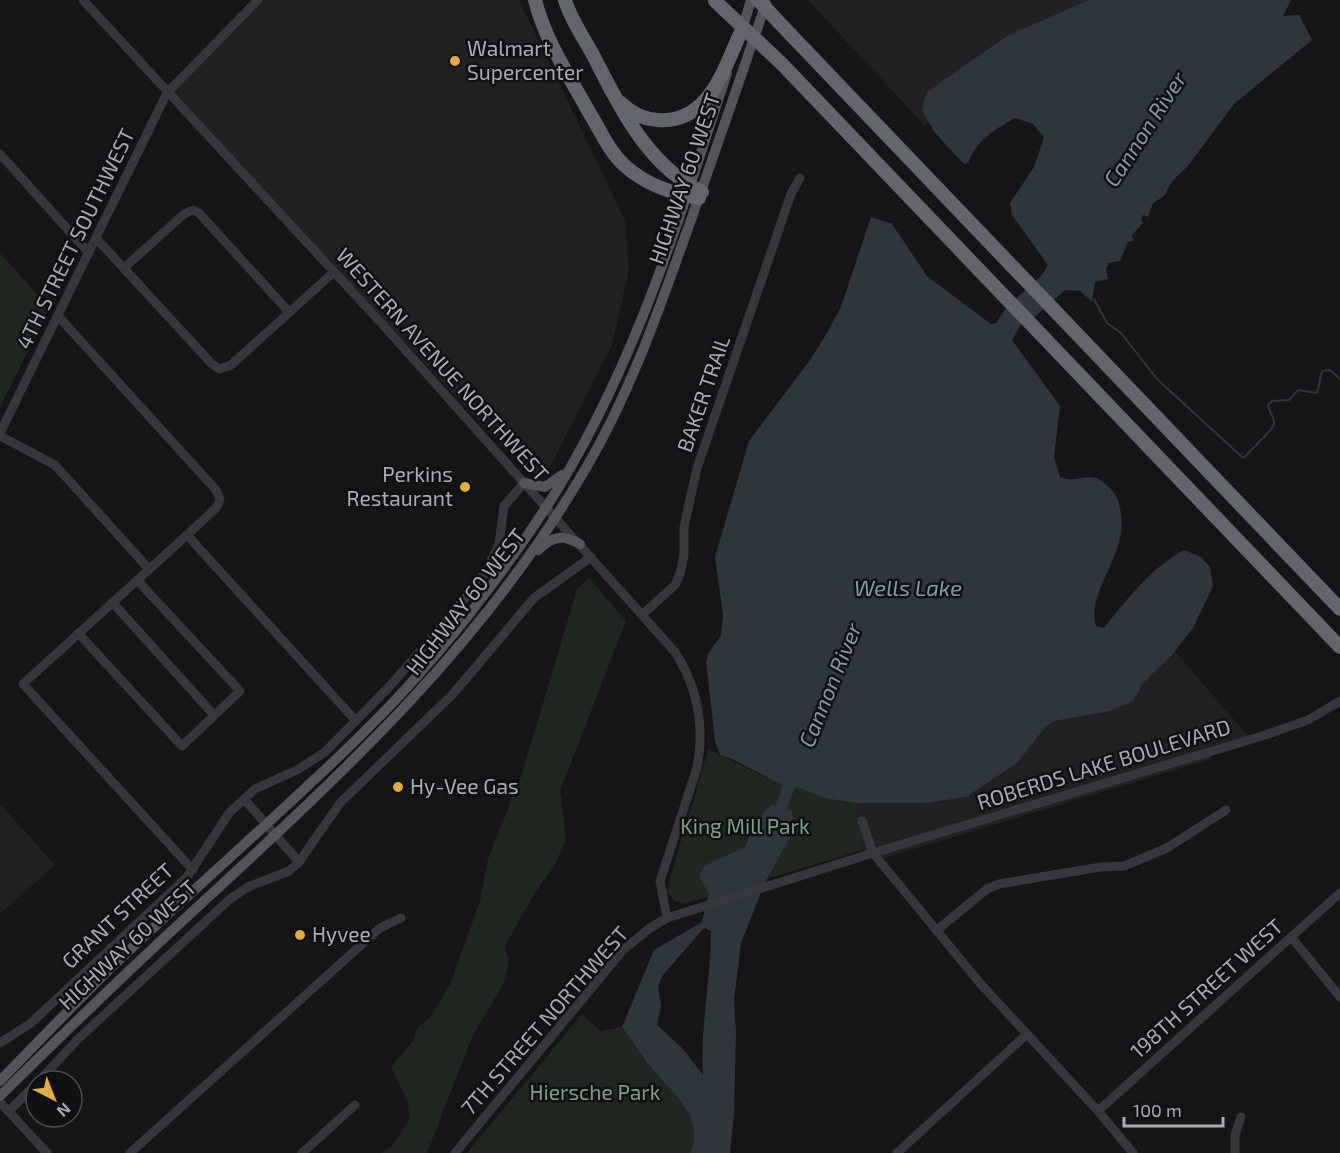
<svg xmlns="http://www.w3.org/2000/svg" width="1340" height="1153" font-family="'Exo 2',sans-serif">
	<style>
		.built { fill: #212124 }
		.green { fill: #202721 }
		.water { fill: #2f363c; fill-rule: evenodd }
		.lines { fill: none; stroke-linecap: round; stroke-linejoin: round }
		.stream { stroke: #2f363c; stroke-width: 2 }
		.river { stroke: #2f363c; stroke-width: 12 }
		.minor { stroke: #37383c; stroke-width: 9 }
		.major { stroke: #53555a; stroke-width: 10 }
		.highway { stroke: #63666c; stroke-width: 14 }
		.highway-bridge { stroke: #63666c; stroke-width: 14 }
		.poi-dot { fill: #e3ab42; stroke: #101012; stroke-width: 2 }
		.labels { text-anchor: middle; stroke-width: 5; stroke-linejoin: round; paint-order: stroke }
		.poi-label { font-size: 21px; fill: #a8adb6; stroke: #101012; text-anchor: start }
		.street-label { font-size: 21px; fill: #a8adb6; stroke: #101012 }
		.park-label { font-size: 21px; fill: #819f83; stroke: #101012 }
		.water-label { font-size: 22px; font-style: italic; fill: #829aae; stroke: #101012 }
	</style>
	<rect width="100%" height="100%" fill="#151517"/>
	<g class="built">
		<polygon points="265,0 519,0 625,220 629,269 612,345 548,471 529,475 173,93"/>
		<polygon points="808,0 1134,0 1047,82 924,125"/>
		<polygon points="1168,643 1248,736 1208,747 1211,759 884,858 863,850 856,803"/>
		<polygon points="1,805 55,865 0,914 0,806"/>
	</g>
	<g class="green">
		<polygon points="0,253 49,308 0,408"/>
		<polygon points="589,578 626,621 560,791 566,838 556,863 533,896 505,946 509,962 504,983 473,1035 427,1153 382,1153 392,1146 410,1119 408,1103 391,1067 412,1042 418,1027 430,1018 450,984 480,901 488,859 522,774 577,589"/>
		<path d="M708,749L787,788L797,787L824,798L856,803L863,850L683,904L675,901L667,892C678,844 696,797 708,749Z"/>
		<path d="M582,1014L600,1031L622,1027C631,1039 639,1053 649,1065C669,1091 707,1117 690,1153H467Z"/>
	</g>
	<g class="water">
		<path d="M1089,0H1291L1283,16L1299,15L1312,40L1234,104L1187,167L1173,180L1164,196L1153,203L1148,217L1143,215L1141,219L1143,223L1132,235L1133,241L1128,242L1120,261L1109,263L1106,269L1108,279L1095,282L1092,302L1080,291L1065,290L1029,322L1024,319L1012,340L1060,406L1054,457L1060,477C1073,483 1083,475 1096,478C1103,480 1110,488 1114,493C1119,500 1120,506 1121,515C1127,557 1086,591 1096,626L1104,628C1127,599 1151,568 1184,550L1201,557L1210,567L1213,586L1193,628L1172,655L1143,683L1133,701L1110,711L1054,721L1045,727L1018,762L966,797L925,803H856L824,798L797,787L787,788L732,759L720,755L715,741L706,661L709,652L721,636L723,615L715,557L749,441L810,360L827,333L841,307L871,217L892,224L927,276L991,324L997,323C1008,297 1036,289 1048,265L1012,215L1010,203L1034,167L1044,137L1033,124L1015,118C994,130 977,140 968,163L964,164L935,133L922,110L927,92L1007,36Z"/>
		<path d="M772,804L792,811L794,830L764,885L741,943L734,1000L736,1032L734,1114L730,1153H690C707,1117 669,1091 649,1065C639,1053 631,1039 622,1027L654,950L702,922L709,893L699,877L704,866L745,847L756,821ZM704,928L711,931C711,979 700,1027 703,1075L683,1049L657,1025L661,1006L658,986L663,975Z"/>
	</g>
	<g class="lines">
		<path class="stream" d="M1094,299L1107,323L1121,333L1157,379L1242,457H1245C1251,449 1273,430 1274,424C1275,418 1269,412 1268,405L1272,401L1289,400L1298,390L1317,393L1322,371L1330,370L1340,379"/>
		<polyline class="river" points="773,822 781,808 793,775"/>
		<g class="minor">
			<path d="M83,0L384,326L675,652C698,688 705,726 697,768L660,881L667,918"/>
			<polyline points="0,154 89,253"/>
			<polyline points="96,238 211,363 219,369 231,365 334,272"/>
			<polyline points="125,267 184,214 193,210 199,213 289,312"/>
			<polyline points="58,316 216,490 220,499 217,507 187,535 23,684 193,870"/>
			<polyline points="0,433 167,93 258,0"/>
			<polyline points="0,436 55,465 149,569"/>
			<polyline points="187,535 356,721"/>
			<polyline points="112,602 214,715"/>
			<polyline points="643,614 675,585 680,574 684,555 684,527 697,468 791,194 800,178"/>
			<polyline points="78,633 182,746 240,691 137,580"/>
			<polyline points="244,799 299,862"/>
			<polyline points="862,821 873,853 979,982 1098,1111 1133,1153"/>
			<polyline points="937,930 987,889 999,884 1101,867 1124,866 1167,848 1226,810"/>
			<polyline points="1292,938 1340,997"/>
			<polyline points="0,1043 31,1023 187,877 229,813 255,789 297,770 325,752 390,686 455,611 485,573 499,544 504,506 524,483"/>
			<polyline points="39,1081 78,1039 230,899 248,887 289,871 299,862 340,803 453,694 534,598 591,557"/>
			<polyline points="0,1102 47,1153"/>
			<polyline points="9,1111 36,1084"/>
			<polyline points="1098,1111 1340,893"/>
			<polyline points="130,1153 380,928 401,918"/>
			<polyline points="302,1153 355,1105"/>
			<polyline points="455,1153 623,950 650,928 667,918 873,853 1259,737 1308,720 1340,701"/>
			<polyline points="897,1153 1027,1034"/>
			<polyline points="1235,1153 1235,1135 1241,1117"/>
		</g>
		<g class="major">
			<polyline points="741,33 751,0"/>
			<polyline points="524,483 545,487 562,475"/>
			<path d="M538,550C553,536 562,534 580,544"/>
			<path d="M0,1081C39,1041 77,1001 116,963C197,885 283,812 363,733C432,665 494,587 547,506C633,373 678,222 727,73"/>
			<path d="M0,1096C67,1030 134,965 203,902C350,766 484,643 586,468C627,398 654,324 681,248C710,167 738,85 766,3"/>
		</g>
		<g class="highway">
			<path d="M535,0C545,40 569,76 589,112C600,130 609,151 624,165C646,185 671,193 699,198"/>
			<path d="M565,0C570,18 583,37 592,53C619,105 646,165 702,192"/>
			<polyline points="791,35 1340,609"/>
			<polyline points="782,64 1340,647"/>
			<path d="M621,103C631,113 644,119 658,120C709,124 724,68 741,32"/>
		</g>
		<g class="highway-bridge">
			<polyline points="758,0 791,35"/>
			<polyline points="715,1 782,64"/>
		</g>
	</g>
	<g class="poi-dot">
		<circle cx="455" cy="61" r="6"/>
		<circle cx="465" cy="487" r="6"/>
		<circle cx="398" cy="787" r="6"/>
		<circle cx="300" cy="935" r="6"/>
	</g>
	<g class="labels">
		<g class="poi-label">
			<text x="467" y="56">Walmart<tspan x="467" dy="24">Supercenter</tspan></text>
			<text x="453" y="482" text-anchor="end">Perkins<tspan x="453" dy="24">Restaurant</tspan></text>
			<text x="410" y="794">Hy-Vee Gas</text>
			<text x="312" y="942">Hyvee</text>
		</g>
		<g class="street-label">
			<text transform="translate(685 179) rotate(-71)" y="7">HIGHWAY 60 WEST</text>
			<text transform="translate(76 239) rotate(-64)" y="7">4TH STREET SOUTHWEST</text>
			<text transform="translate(442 365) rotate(48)" y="7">WESTERN AVENUE NORTHWEST</text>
			<text transform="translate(704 394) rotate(-71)" y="7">BAKER TRAIL</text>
			<text transform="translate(466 602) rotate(-52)" y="7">HIGHWAY 60 WEST</text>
			<text transform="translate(1104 765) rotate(-17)" y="7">ROBERDS LAKE BOULEVARD</text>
			<text transform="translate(118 916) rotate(-43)" y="7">GRANT STREET</text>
			<text transform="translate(128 945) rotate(-43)" y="7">HIGHWAY 60 WEST</text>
			<text transform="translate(1207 989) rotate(-42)" y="7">198TH STREET WEST</text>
			<text transform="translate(545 1021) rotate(-49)" y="7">7TH STREET NORTHWEST</text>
		</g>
		<g class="park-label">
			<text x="745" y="834">King Mill Park</text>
			<text x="595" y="1100">Hiersche Park</text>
		</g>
		<g class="water-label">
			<text transform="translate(1145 129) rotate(-57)" y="8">Cannon River</text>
			<text x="908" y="596">Wells Lake</text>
			<text transform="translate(830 685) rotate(-68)" y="8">Cannon River</text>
		</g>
	</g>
	<g transform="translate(54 1099) rotate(138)"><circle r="28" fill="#101012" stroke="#4d4f54" stroke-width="1.5"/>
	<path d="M0-4.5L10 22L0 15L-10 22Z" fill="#e3ab42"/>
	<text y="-9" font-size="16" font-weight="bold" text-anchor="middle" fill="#a8adb6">N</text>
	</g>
	<path d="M1124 1117v9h99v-9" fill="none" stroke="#a8adb6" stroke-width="3"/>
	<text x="1133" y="1117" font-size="18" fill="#a8adb6" stroke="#101012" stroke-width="4.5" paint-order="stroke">100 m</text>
</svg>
